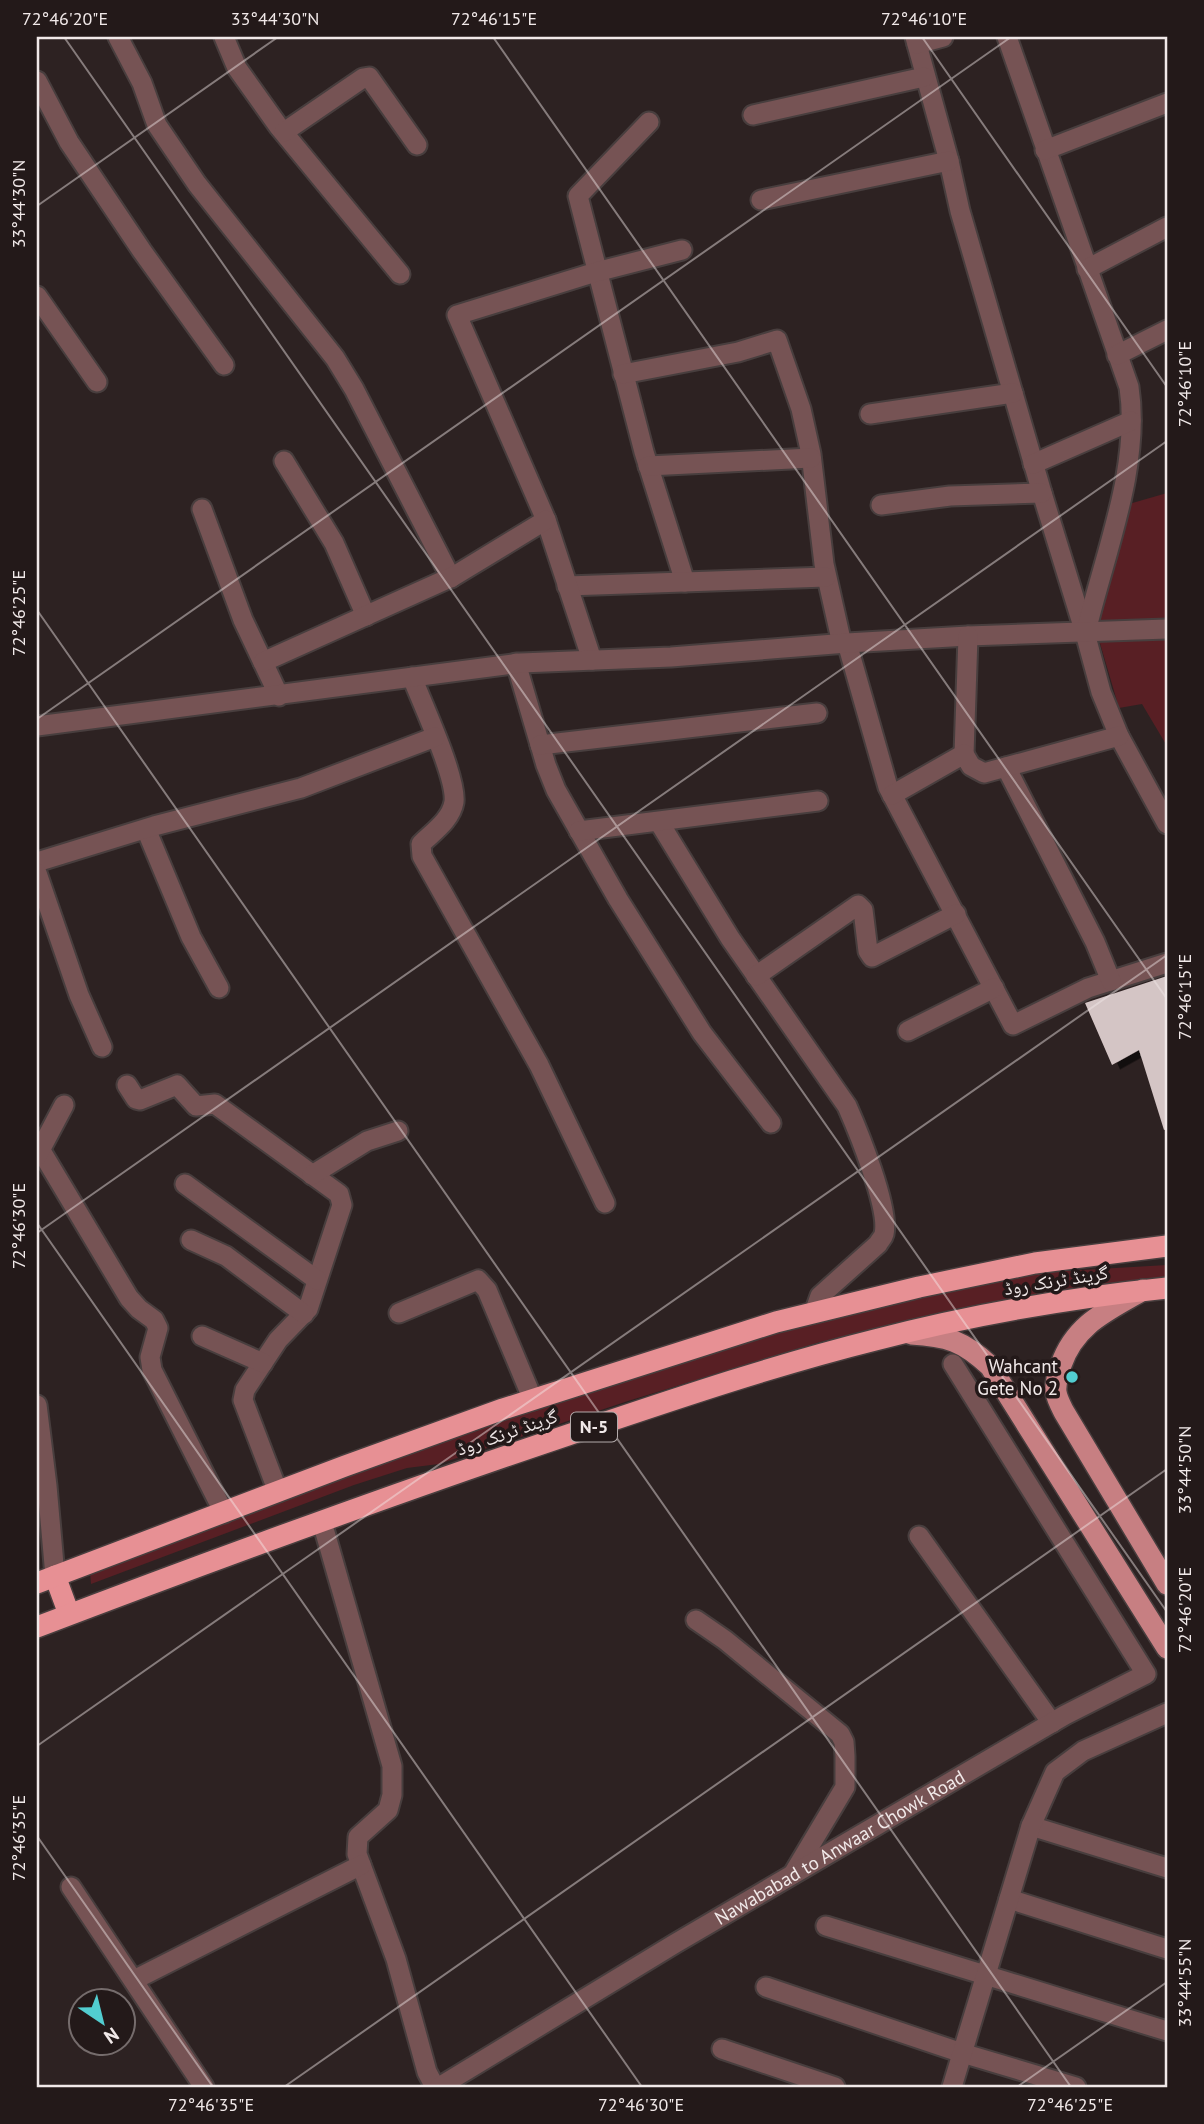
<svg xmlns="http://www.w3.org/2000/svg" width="1204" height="2124" font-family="'PT Sans','Noto Naskh Arabic',sans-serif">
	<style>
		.green { fill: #581f24 }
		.building { fill: #d4c5c5; filter: url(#shadow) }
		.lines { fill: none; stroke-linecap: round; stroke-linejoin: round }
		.minor-casing { stroke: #483e3e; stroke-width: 23 }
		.major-casing { stroke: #483e3e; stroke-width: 24 }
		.highway-casing { stroke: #483e3e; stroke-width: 24 }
		.minor { stroke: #765354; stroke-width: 19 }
		.major { stroke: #c77f82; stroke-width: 21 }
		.highway { stroke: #e79094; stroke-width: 21 }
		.ticks { fill: none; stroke: #f1e9e9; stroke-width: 2; stroke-opacity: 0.45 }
		.poi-dot { fill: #52cdd0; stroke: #231919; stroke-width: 2.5 }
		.labels { text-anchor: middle; stroke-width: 7; stroke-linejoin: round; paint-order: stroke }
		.shield { fill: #231919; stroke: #b3abab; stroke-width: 2 }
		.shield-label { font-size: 18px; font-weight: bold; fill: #f1e9e9 }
		.street-label { font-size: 19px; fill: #f1e9e9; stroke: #231919 }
		.poi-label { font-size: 19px; fill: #f1e9e9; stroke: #231919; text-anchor: end }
		.neatline { fill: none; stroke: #f1e9e9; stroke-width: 2.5 }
		.ticks-label { font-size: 18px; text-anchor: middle; fill: #f1e9e9 }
	</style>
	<defs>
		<filter id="shadow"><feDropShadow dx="8" dy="4.5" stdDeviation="0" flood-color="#0009"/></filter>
	</defs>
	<rect width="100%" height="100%" fill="#2d2222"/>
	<g class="green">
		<polygon points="1167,493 1167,746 1142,704 1119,708 1097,633 1101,591 1129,504"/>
		<polygon points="1167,1265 1167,1279 894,1326 820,1342 628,1401 439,1464 407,1468 354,1485 91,1584 90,1571 414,1450 671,1362 870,1306 1048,1272"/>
	</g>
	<polygon class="building" points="1167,976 1167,1129 1164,1130 1139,1050 1112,1065 1085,1003"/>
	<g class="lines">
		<g class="minor-casing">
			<g id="minor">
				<polyline points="118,37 142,83 157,125 197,184 335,358 354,389 451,578"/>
				<polyline points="224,37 237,68 279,127 400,274"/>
				<polyline points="915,37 949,161 960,211 1042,493 1085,633 1101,692 1119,736 1167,824"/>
				<path d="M1007,37L1129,387C1141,467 1104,555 1086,632"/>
				<polyline points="917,44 943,37"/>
				<polyline points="37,81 69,142 142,251 224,365"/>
				<polyline points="753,115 924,77"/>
				<polyline points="649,122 578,196 644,452 685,582"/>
				<polyline points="284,132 363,78 369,77 417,145"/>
				<polyline points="1045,150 1167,103"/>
				<polyline points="761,200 949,161"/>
				<polyline points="1087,269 1167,227"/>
				<polyline points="37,296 97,382"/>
				<polyline points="1117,355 1167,330"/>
				<polyline points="623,374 738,352 777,340 801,409 811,454 824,564 842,644"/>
				<polyline points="870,414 1013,393"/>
				<polyline points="284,461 334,543 366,616"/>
				<polyline points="1033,464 1131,421"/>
				<polyline points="648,466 811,458"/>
				<polyline points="881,505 950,496 1042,493"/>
				<polyline points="202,509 243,620 279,696"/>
				<polyline points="567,586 826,577"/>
				<polyline points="847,643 888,787 1013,1025 1088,988 1167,963"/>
				<polyline points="592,660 546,520 457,315 596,272 682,250"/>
				<polyline points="263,662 454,576 546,520"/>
				<polyline points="516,663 546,765 556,790 618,899 702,1033 771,1123"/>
				<path d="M412,677C422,703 457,778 454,802C451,820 433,832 421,844L422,856L539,1065L605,1203"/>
				<polyline points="37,726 521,663 671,657 847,643 968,636 1167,629"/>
				<polyline points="540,745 817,713"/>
				<polyline points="964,754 968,636"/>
				<polyline points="1006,767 1095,942 1111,981"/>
				<polyline points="892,795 964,754 971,766 984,773 1119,736"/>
				<path d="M659,822L730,938L847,1106C858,1131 890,1209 884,1234C883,1238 880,1240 878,1244L820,1296L814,1313"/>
				<polyline points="146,829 191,937 219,988"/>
				<polyline points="579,831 818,801"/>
				<polyline points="37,862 154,826 301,788 435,737"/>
				<polyline points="37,873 79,995 102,1047"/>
				<polyline points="756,976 858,905 863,910 868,951 872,957 956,914"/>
				<polyline points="908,1031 994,988"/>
				<polyline points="127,1085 136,1099 140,1100 177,1085 196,1106 215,1104 339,1194 342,1205 308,1309 278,1340 245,1390 243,1400 278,1492"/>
				<polyline points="40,1149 129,1298 139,1309 154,1320 158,1328 150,1357 152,1370 224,1513"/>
				<polyline points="37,1156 64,1105"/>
				<polyline points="312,1175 367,1141 398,1131"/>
				<polyline points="185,1184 317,1280"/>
				<polyline points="191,1240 226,1256 304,1314"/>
				<polyline points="399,1313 478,1280 487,1290 533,1400"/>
				<polyline points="202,1336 263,1363"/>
				<polyline points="37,1405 47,1486 55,1576"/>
				<polyline points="322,1522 392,1766 392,1795 388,1810 358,1837 357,1854 396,1959 427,2072 435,2087"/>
				<polyline points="919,1536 1052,1723"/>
				<polyline points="696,1620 725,1640 840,1734 844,1742 845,1756 845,1787 793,1874"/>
				<polyline points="1031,1826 1167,1868"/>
				<polyline points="71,1887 204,2087"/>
				<polyline points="1009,1899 1167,1949"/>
				<polyline points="826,1926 1167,2031"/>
				<polyline points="134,1980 361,1865"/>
				<polyline points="766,1987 962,2053 1076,2087"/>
				<polyline points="722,2049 835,2087"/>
				<path id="s1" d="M439,2087L676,1943L1065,1715L1146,1674L953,1364"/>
				<polyline points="952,2087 1031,1826 1055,1772 1083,1751 1167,1713"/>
			</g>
		</g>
		<g class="major-casing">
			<g id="major">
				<path d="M1143,1290C1107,1311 1075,1324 1061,1365C1058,1374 1055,1383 1056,1392C1057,1399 1061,1406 1064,1412L1167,1584"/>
				<path d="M911,1334C948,1336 963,1341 990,1366L1167,1648"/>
			</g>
		</g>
		<g class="highway-casing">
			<g id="highway">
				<polyline points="55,1576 69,1614"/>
				<polyline points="37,1583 345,1466 503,1409 776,1322 919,1287 1035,1263 1167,1246"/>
				<path d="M37,1627C213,1560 390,1495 568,1435C669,1401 771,1366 875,1340C971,1315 1069,1298 1167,1288"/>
			</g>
		</g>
		<use href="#minor" class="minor"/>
		<use href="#major" class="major"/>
		<use href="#highway" class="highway"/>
	</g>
	<path class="ticks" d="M64,37L1167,1612M493,37L1167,999M922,37L1167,387M37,206L278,37M37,610L1071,2087M37,719L1011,37M37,1223L642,2087M37,1233L1167,441M37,1746L1167,955M37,1836L213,2087M284,2087L1167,1469M1017,2087L1167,1982"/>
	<circle class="poi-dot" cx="1072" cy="1377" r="7"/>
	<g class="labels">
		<rect class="shield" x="571" y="1412.5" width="46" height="29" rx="5"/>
		<g class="shield-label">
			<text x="594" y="1433">N-5</text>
		</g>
		<g class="street-label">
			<text transform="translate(1056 1280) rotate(-9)" y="7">گرینڈ ٹرنک روڈ</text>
			<text transform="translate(507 1432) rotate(-19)" y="7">گرینڈ ٹرنک روڈ</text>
			<text dy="7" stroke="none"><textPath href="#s1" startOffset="467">Nawababad to Anwaar Chowk Road</textPath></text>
		</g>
		<g class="poi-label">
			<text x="1058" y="1373">Wahcant<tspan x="1058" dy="22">Gete No 2</tspan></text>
		</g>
	</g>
	<rect width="1204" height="2124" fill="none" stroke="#231919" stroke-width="77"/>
	<g transform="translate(102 2022) rotate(145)"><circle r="33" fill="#231919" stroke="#756c6c" stroke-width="2"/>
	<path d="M0-5L12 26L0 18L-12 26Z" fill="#52cdd0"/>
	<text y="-10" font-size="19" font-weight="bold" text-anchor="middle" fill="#f1e9e9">N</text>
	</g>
	<rect x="38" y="38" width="1128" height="2048" class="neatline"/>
	<g class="ticks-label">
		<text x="65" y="25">72°46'20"E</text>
		<text x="275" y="25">33°44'30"N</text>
		<text x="494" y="25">72°46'15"E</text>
		<text x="924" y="25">72°46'10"E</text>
		<text transform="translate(19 204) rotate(-90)" y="6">33°44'30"N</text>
		<text transform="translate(1185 384) rotate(-90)" y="6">72°46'10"E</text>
		<text transform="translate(19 613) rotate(-90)" y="6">72°46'25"E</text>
		<text transform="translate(1185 997) rotate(-90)" y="6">72°46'15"E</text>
		<text transform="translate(19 1226) rotate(-90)" y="6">72°46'30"E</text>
		<text transform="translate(1185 1470) rotate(-90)" y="6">33°44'50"N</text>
		<text transform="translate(1185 1610) rotate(-90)" y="6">72°46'20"E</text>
		<text transform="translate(19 1838) rotate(-90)" y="6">72°46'35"E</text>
		<text transform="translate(1185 1983) rotate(-90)" y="6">33°44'55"N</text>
		<text x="211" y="2111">72°46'35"E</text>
		<text x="641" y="2111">72°46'30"E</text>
		<text x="1070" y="2111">72°46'25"E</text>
	</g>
</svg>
